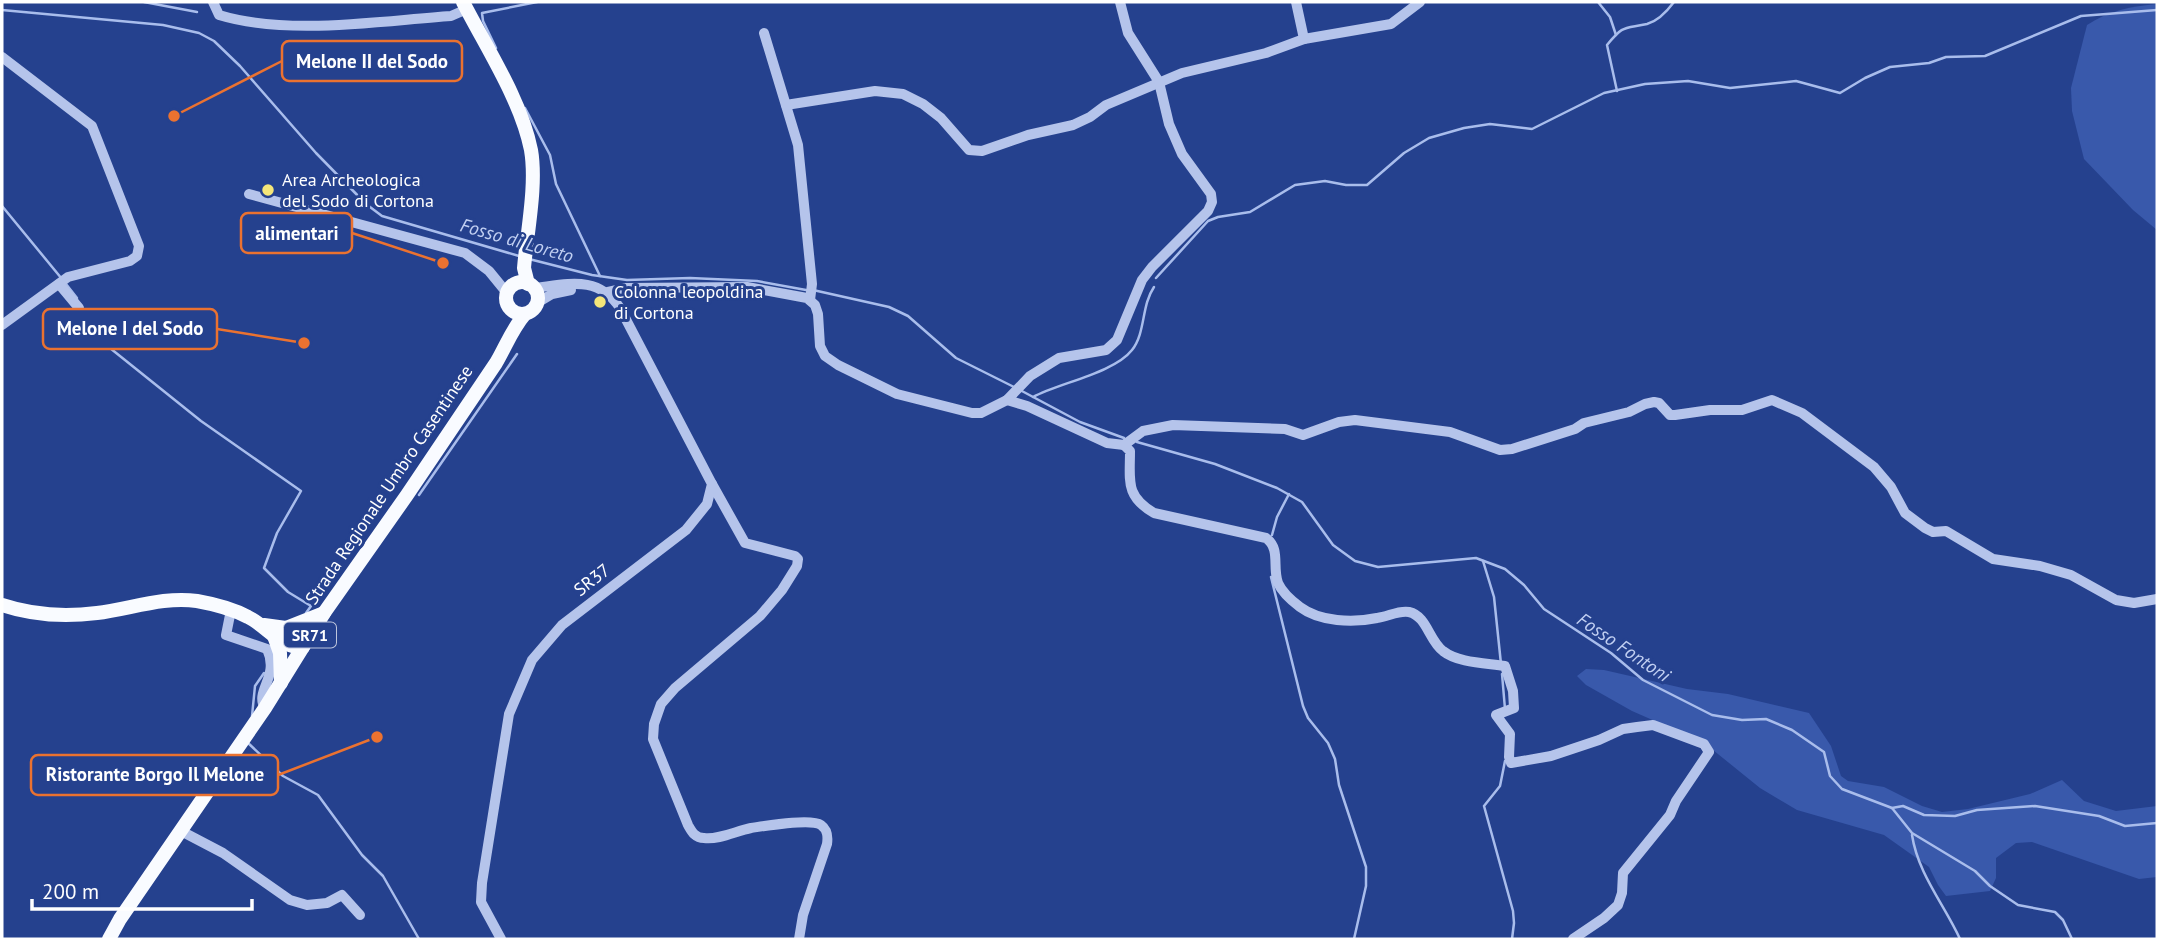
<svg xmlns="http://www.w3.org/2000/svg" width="2159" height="941" font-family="'PT Sans',sans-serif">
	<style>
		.green { fill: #3959ab }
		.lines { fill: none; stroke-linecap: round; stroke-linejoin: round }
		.stream { stroke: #a9bdec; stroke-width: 2.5 }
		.minor { stroke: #b5c4eb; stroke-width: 10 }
		.major { stroke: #f9fbff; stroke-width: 14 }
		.poi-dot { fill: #f5e679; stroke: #25418e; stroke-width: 2.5 }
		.labels { text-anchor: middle; stroke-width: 6; stroke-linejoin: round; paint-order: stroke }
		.shield { fill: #25418e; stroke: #bec6dd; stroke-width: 2 }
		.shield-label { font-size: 16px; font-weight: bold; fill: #fff }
		.poi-label { font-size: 18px; fill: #fff; stroke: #25418e; text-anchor: start }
		.street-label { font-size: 18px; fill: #fff; stroke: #25418e }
		.water-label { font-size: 19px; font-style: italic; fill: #c1cff2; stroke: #25418e }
		.leader { fill: none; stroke: #eb7230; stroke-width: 2.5 }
		.callout-dot { fill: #eb7230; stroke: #25418e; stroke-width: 2.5 }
		.callout { fill: #25418e; stroke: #eb7230; stroke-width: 2.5 }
		.callout-label { font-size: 19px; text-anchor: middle; font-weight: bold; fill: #fff }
	</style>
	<rect width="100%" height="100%" fill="#25418e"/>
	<g class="green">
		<path d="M2157,4V230L2133,210L2084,159L2072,111L2071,88L2087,25C2108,11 2132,6 2157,4Z"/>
		<polygon points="1586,669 1604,670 1687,689 1728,694 1809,713 1831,746 1841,776 1848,781 1884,787 1922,806 1942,812 1968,809 2030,794 2062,780 2084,801 2116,811 2157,806 2157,877 2139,879 2032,842 2016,843 1996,858 1996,878 1990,891 1946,896 1938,885 1929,867 1884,835 1797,810 1760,788 1713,750 1689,736 1632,711 1586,685 1577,676"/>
	</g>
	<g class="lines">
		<g class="stream">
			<polyline points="144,2 197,12"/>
			<polyline points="1598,2 1610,17 1616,35"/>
			<polyline points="2,10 163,25 199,33 214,41 240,66 316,153 366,204 382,216 519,256"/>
			<polyline points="496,48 483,21 482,13 537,2"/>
			<path d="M1617,91L1607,45C1624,24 1624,29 1647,24C1658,21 1668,10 1674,2"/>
			<polyline points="525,108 550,155 556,184 600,276"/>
			<polyline points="2,206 62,279"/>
			<polyline points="529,259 592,275 627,280 690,278 757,281 806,290"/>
			<polyline points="1156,278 1208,221 1218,217 1250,212 1295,185 1325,181 1346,185 1367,185 1404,153 1429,138 1464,128 1490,124 1532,129 1604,93 1645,84 1688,81 1730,88 1796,81 1840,93 1865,78 1890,67 1929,63 1946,57 1985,56 2081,16 2157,10"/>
			<polyline points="66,284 77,298"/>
			<polyline points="813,290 889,307 908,316 956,358 1014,387"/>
			<polyline points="80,311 85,328 201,421 301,491 277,533 264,568 288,592 311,606 306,613"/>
			<polyline points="1020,390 1080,422 1124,438"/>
			<path d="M1033,397C1059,383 1114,373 1132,350C1146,332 1141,306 1154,287"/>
			<polyline points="1137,442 1215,464 1277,488 1302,502 1333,545 1355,561 1378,567 1476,558 1505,569 1524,585 1544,609 1611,653 1643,680 1712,715 1742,720 1766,719 1792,730 1824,752 1830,776 1842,789 1892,808 1903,806 1924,815 1955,816 1977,810 2035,806 2099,816 2125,826 2157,823"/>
			<polyline points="419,495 517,354"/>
			<polyline points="1272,535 1277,517 1289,494"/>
			<polyline points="1483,561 1494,597 1501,664"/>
			<polyline points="1271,577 1303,706 1308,718 1328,743 1335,759 1339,785 1366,867 1366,886 1354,939"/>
			<polyline points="1502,674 1505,709"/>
			<polyline points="252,716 255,686 264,673"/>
			<polyline points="247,742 283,776 318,795 362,855 383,876 419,939"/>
			<polyline points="1505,761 1500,786 1484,806 1513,911 1514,923 1512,939"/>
			<polyline points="1892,808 1912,833 1975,871 1990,886 2018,905 2055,912 2063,920 2072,939"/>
			<path d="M1912,835C1918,874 1944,904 1960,939"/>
		</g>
		<g class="minor">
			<path d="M213,2L219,15C288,36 379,21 451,16L467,9"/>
			<polyline points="1296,2 1304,39"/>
			<polyline points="764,33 798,145 812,284 810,300"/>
			<polyline points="2,57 92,126 139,246 137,256 130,261 68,277 2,325"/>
			<polyline points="786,105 875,91 903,94 923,104 941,118 969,150 982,151 1028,135 1073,125 1090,117 1106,105 1182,73 1266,53 1304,39 1391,24 1420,2"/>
			<polyline points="249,194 465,253 489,271 507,293"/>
			<polyline points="59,284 79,308"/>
			<polyline points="608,292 626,288 747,287 807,298 815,305 818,314 820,346 825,356 838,365 897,394 972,413 981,413 1007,400 1030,376 1059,358 1106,350 1117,340 1142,280 1152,267 1208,211 1212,202 1211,194 1182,154 1169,124 1159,82 1128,33 1120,2"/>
			<polyline points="537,303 552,294 571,290"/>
			<polyline points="1007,400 1027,406 1107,443 1124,445 1143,431 1173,425 1285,429 1303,435 1339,422 1355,420 1450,432 1500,450 1512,449 1575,429 1584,423 1629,412 1645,404 1654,402 1659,403 1670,415 1675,415 1710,410 1742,410 1772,400 1802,413 1874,467 1891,487 1905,513 1925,528 1933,532 1946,531 1993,559 2040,566 2071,575 2116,600 2134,603 2157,599"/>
			<path d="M1124,445L1130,451C1130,481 1125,496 1154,513L1266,538C1281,549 1272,567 1278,583C1282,592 1292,601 1300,607C1320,622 1353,623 1377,618C1388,617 1398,610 1409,612C1427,616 1429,641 1443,651C1458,663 1486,663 1505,666L1513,691L1514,708L1496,715L1510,734L1509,757L1511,763L1551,756L1599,740L1623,729L1637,727L1653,725L1704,744L1709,752L1676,801L1670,815L1623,873L1622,893L1618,905L1604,918L1573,939"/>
			<path d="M712,484L745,543L795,556L798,559L797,566L782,590L760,616L675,688L661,704L654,724L653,739L688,825C692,832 695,838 704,838C719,840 736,831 751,828C765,826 811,818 821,825C828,830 828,837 827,844L803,915L799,939"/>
			<path d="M231,610L226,635L267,649C280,677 254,691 265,708"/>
			<polyline points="181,831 223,853 290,900 307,905 327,903 342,895 360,915"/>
			<path d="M501,939L481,902L482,883L509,714L532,660L562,625L686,530L707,504L712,484L620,308C598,275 569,284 534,288"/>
		</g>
		<g class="major">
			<path d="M463,2C486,47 521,100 531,150C537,185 527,232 524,268L528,284"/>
			<circle cx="522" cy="298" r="16"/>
			<path d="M2,605C32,615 65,617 97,613C130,609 164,596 197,601C214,604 233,609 248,617C267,626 281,649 303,647L298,634L286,628L264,625"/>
			<polyline points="286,628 324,613"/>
			<polyline points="274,636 280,653 281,683"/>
			<path d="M109,939L120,919L265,708L324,613L407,495L496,363C506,346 512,329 525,314"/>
		</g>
	</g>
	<g class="poi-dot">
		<circle cx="268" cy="190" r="7"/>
		<circle cx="600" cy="302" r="7"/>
	</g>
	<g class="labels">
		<rect class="shield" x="284" y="622.5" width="52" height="25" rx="5"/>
		<g class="shield-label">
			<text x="310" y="641">SR71</text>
		</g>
		<g class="poi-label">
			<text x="282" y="186">Area Archeologica<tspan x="282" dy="21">del Sodo di Cortona</tspan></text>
			<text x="614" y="298">Colonna leopoldina<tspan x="614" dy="21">di Cortona</tspan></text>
		</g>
		<g class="street-label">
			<text transform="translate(389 485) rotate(-56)" y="6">Strada Regionale Umbro Casentinese</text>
			<text transform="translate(592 580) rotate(-38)" y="6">SR37</text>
		</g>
		<g class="water-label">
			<text transform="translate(517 240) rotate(16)" y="7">Fosso di Loreto</text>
			<text transform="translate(1624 647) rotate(34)" y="7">Fosso Fontoni</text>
		</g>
	</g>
	<path class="leader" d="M174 116L282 61M443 263L352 233M304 343L217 329M377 737L278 775"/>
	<g class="callout-dot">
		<circle cx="174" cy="116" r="7"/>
		<circle cx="443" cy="263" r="7"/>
		<circle cx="304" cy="343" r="7"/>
		<circle cx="377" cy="737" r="7"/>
	</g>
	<g class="callout">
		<rect x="282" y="41" width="180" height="40" rx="7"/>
		<rect x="241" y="213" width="111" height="40" rx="7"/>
		<rect x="43" y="309" width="174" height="40" rx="7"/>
		<rect x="31" y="755" width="247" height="40" rx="7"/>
	</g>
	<g class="callout-label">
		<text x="372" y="68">Melone II del Sodo</text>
		<text x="297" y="240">alimentari</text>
		<text x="130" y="335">Melone I del Sodo</text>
		<text x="155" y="781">Ristorante Borgo Il Melone</text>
	</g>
	<rect width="2159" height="941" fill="none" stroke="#ffffff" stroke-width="7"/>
	<path d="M32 899v10h220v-10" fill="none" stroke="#ffffff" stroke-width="3.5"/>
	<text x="42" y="899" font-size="21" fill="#ffffff" stroke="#25418e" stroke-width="5" paint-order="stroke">200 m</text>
</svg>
